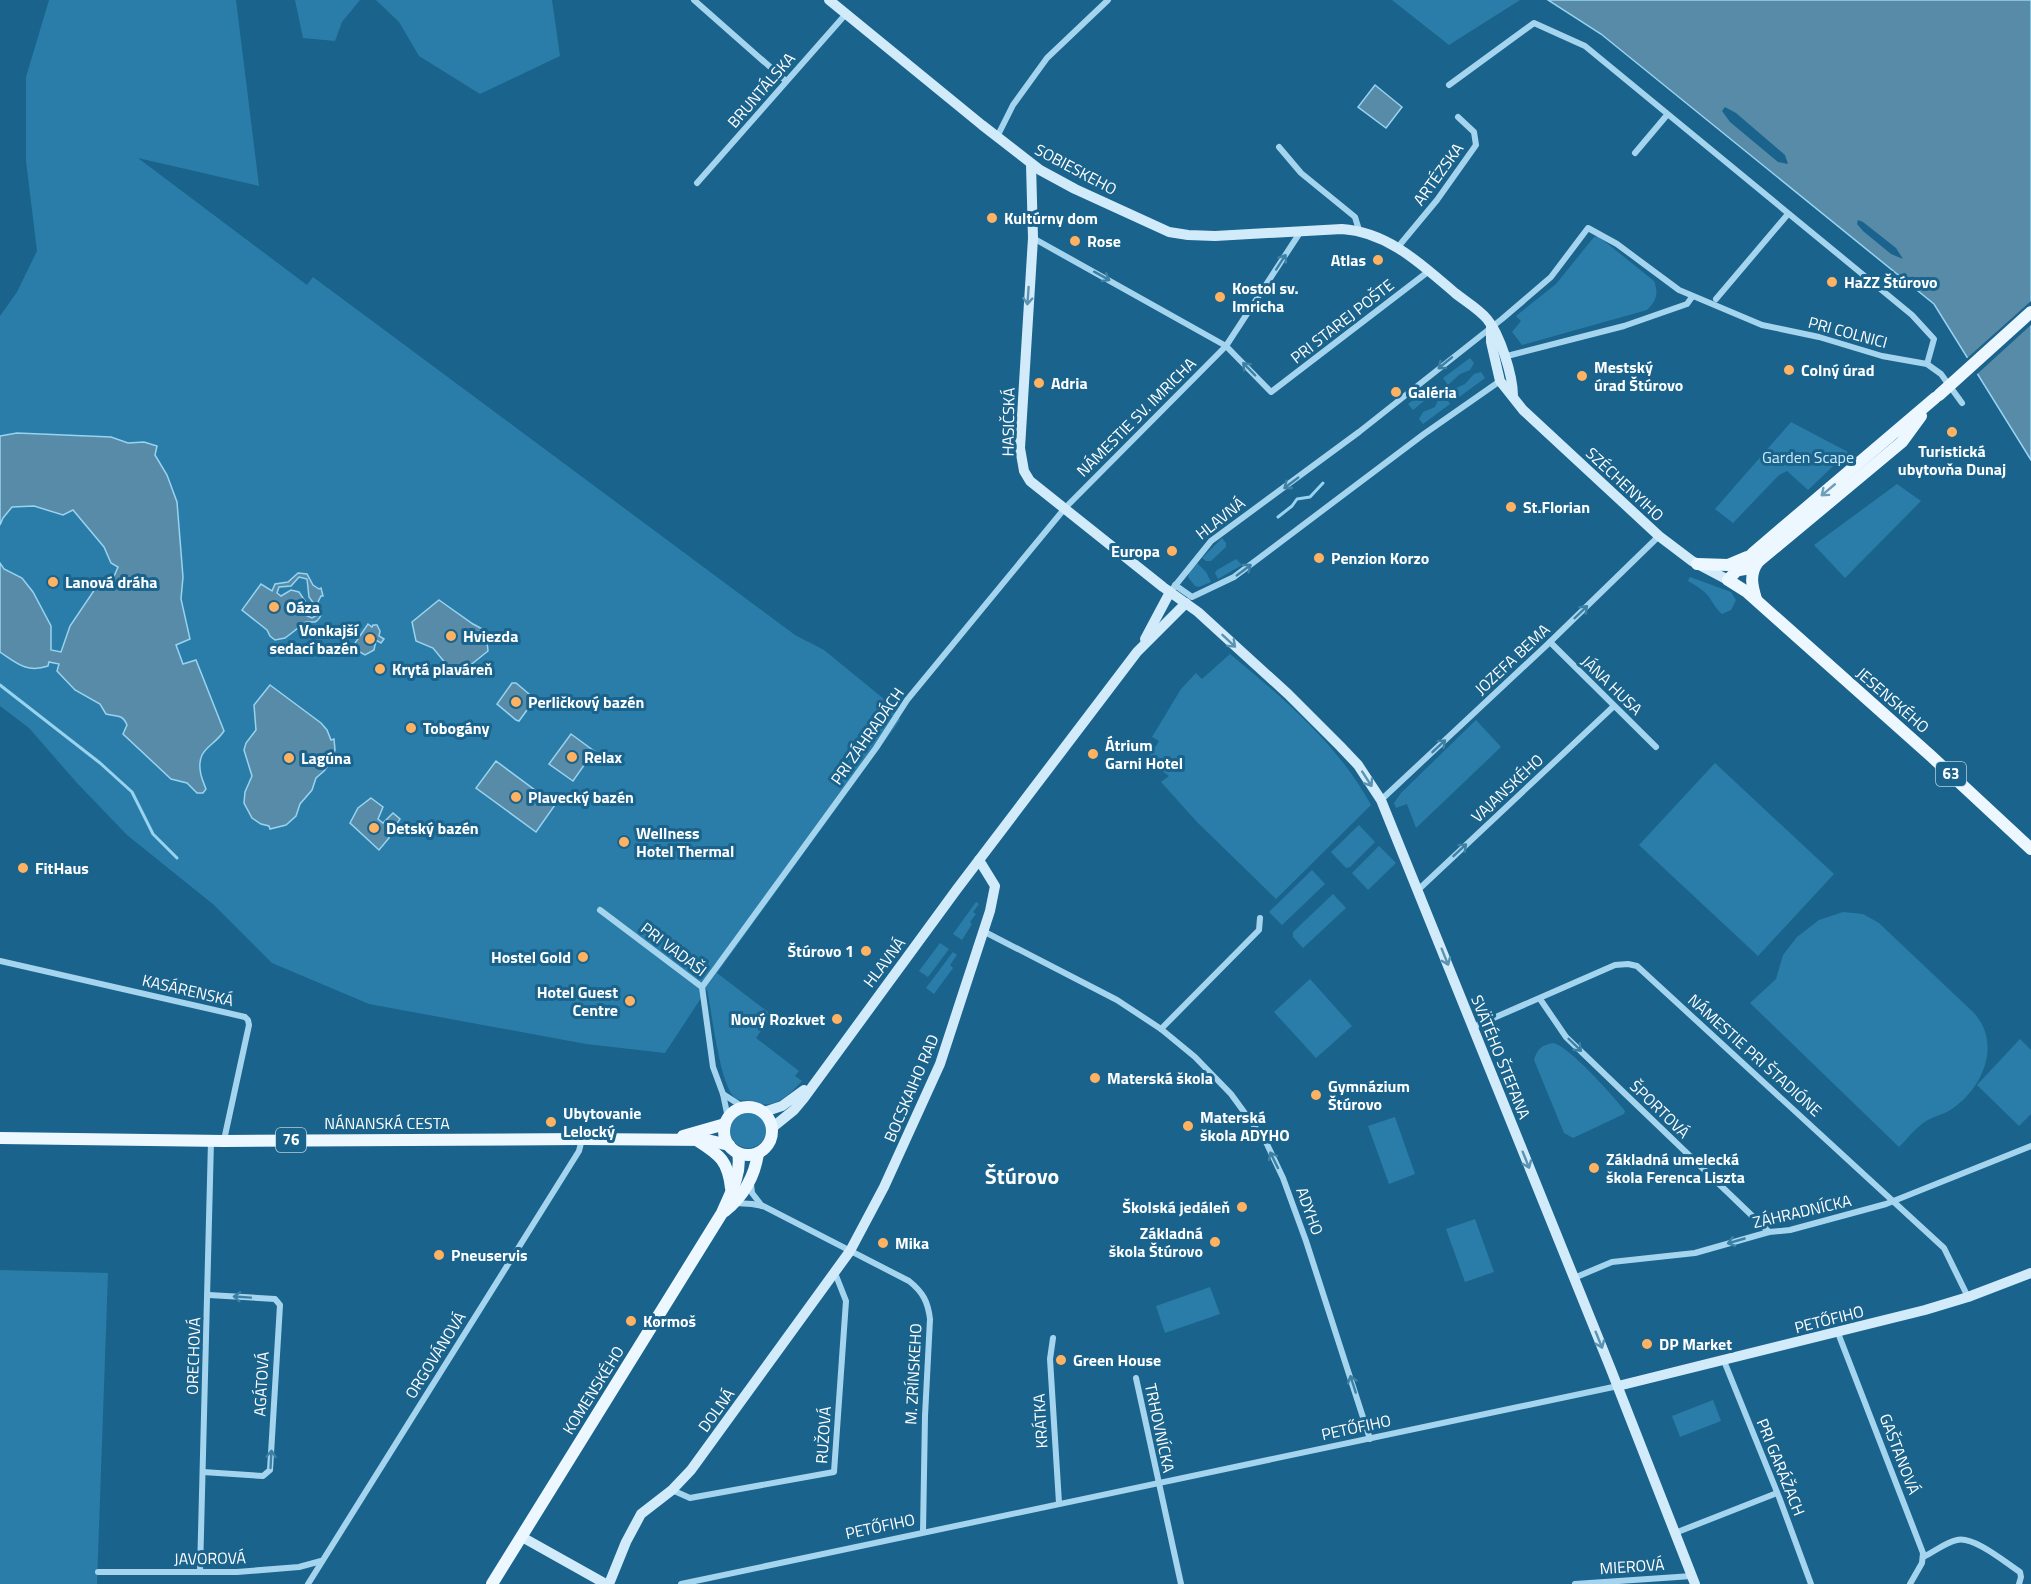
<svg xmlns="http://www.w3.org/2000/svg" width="2031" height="1584" font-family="'Titillium Web',sans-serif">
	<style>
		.green { fill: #2a7da8 }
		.water { fill: #588ba8; stroke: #98d3f0; stroke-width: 1.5; fill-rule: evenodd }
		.pier { fill: #1a638c }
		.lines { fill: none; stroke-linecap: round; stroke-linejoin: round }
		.stream { stroke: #98d3f0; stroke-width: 3 }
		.street { stroke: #a5d5ee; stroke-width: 6 }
		.secondary { stroke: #d2ebfa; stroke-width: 10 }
		.primary { stroke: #ecf7ff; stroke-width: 12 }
		.primary-bridge { stroke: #ecf7ff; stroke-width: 12 }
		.oneway { stroke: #3d80a4 }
		.oneway2 { stroke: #5a93b2 }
		.oneway3 { stroke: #6e9eba }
		.poi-dot { fill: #ffb262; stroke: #1a638c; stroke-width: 2 }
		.labels { text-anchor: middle; stroke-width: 6; stroke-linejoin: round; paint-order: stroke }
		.shield { fill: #1a638c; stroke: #bad0dc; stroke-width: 1.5 }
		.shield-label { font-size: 15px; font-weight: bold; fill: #fff }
		.street-label { font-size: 16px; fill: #fff; stroke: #1a638c }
		.poi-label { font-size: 16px; font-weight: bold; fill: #fff; stroke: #1a638c; text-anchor: start }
		.park-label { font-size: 16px; fill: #cbeafa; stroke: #1a638c }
		.district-label { font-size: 22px; font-weight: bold; fill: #fff; stroke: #1a638c }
	</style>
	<rect width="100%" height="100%" fill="#1a638c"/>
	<g class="green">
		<path d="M49,0H236L259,186L138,158L307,285L313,277L795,635L824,650L895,708L900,720L717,973L772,1015L756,1038L799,1071L795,1076L802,1081C790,1094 778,1107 759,1104C756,1104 754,1101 751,1101C745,1100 739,1102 734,1097C719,1081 712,1012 707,989L665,1053L586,1044L369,1004L272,963L214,905L127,835L77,783L29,728L0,706V316L17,292L37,251L26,161V77Z"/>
		<polygon points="295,0 360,0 342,22 335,41 303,38"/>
		<polygon points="376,0 552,0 560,56 480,94 419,56 399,22"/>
		<polygon points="1392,0 1520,0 1449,45"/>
		<path d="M1598,236L1654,281C1659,293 1656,302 1647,310L1522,345L1512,332L1521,321L1516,316L1556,284L1594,237Z"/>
		<polygon points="1470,358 1474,363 1470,370 1460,374 1448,385 1443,378"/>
		<polygon points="1481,372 1485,378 1458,398 1453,391 1454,389 1465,384 1474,374"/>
		<polygon points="1435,384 1440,390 1434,398 1424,401 1413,410 1408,404"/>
		<polygon points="1446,398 1450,404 1423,424 1419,419 1423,412 1435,407 1438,400"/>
		<polygon points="1791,422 1848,452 1808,490 1787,471 1779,475 1733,523 1715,509"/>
		<polygon points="1897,484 1921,501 1845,578 1814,545"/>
		<polygon points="1222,538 1226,543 1226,547 1211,561 1206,561 1202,558"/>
		<polygon points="1236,559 1242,565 1218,579 1215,573 1217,570"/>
		<polygon points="1197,563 1206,572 1211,582 1199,587 1195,586 1188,577 1189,573"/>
		<path d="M1690,577L1731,592L1736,600L1731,610L1722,614C1715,608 1714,604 1709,597C1704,590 1695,585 1688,581Z"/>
		<path d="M1230,654C1282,697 1338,744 1371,805L1276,899L1197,822L1161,782L1169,776L1147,760L1159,741L1152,737L1181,689L1196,673L1202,679Z"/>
		<polygon points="1476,720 1501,747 1416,828 1407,804 1396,808 1394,803 1401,793"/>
		<polygon points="1715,763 1834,874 1758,956 1639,845"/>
		<polygon points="1359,825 1375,842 1350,867 1346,868 1331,852"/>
		<polygon points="1379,846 1396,863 1368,890 1352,873"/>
		<polygon points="1312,870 1325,884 1282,925 1269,912"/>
		<polygon points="1333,894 1346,908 1303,948 1293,937 1293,932"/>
		<polygon points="976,902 979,904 973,912 976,914 970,922 972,924 962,940 953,934"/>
		<path d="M1843,912L1863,914L1879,923L1974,1013C2002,1044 1983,1088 1952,1109C1943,1115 1930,1117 1922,1124C1914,1130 1907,1139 1899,1147L1750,1003L1776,979L1783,955L1797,937L1819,920Z"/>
		<polygon points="940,943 949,949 928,977 919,971"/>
		<polygon points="953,952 957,955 950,965 953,968 934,994 926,988"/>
		<polygon points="1310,979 1352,1026 1316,1058 1274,1012"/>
		<polygon points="2020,1039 2031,1050 2031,1114 2019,1126 1977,1085"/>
		<path d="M1553,1043C1569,1046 1613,1096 1625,1111L1624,1114L1573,1138L1564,1133L1534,1060C1537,1049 1542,1045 1553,1043Z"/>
		<circle cx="748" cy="1130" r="18"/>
		<polygon points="1395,1117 1415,1174 1389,1184 1368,1126"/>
		<polygon points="1475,1219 1494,1272 1465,1282 1446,1229"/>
		<polygon points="0,1270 108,1273 97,1584 0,1584"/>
		<polygon points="1210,1287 1220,1314 1165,1333 1156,1306"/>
		<polygon points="1713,1400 1721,1421 1680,1437 1672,1416"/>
	</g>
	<g class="water">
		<polygon points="1548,0 2031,0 2031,460 1934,304 1601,34"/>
		<polygon points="1375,85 1402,107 1386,128 1358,107"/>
		<path d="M17,433L111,437L128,443L144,442L157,446L155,455L167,475L177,502L183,577L181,599L190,639L176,645L183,664L196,660L224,731C213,748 195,748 201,775C202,779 204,784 206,789L203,793H197L187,783L171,779L123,734L127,725C122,713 116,717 106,714L100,704L75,690L57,671L59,664L49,662L48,666C27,673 18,664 0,652V563L4,569L22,578L33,592L51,626V650L61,652L70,626L97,586L109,588L118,567L111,563L104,547L73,510L63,515L34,506L12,507L3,518L0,525V436Z"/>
		<path d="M298,573L307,574L313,585L319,589L321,588L323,596H321L318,602C323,609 323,617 315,622H306L285,638L275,640L270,636L267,630L242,610L261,584L272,591L275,584L288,582ZM299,577L307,579L309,597L317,608V615L312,618L305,615V601L299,592L291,590L281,596L277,593L279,587L291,586Z"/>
		<polygon points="439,600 473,624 486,631 488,651 463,671 451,670 433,648 416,641 412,622"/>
		<polygon points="368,624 372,627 373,625 377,625 380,631 379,636 384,639 381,643 376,640 374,650 365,655 358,651 355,643"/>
		<polygon points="512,683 516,683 535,699 519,721 516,720 497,704"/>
		<polygon points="270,685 321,723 327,730 331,740 334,739 335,750 332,760 324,771 316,778 312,790 300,804 296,816 286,825 270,829 269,826 261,824 252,818 244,803 245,792 252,776 244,750 246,743 256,730 254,705"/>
		<polygon points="571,734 594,751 573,781 549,764"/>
		<polygon points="496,761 555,805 536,832 476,788"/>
		<polygon points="371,798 383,807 378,819 383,823 393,813 400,819 389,836 389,838 379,850 350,823 358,808"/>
	</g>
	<g class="pier">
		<polygon points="1725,107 1736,113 1785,155 1788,164 1778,162 1730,122 1722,111"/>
		<polygon points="1858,220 1863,222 1896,248 1903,259 1891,254 1863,231 1857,224"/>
		<polygon points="2031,301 2031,325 1975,376 1965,360"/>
	</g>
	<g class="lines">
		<g class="stream">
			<polyline points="1278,517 1292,506 1297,499 1310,497 1323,483"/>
			<polyline points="0,685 100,763 132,792 153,834 177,858"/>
		</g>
		<g class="street">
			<polyline points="694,0 786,81"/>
			<polyline points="1449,85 1534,23 1585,46 1912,315 1934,339 1927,364"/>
			<polyline points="997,137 1013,105 1047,58 1108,0"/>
			<polyline points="1279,147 1301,173 1355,217 1359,230"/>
			<polyline points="1635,153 1667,115"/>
			<polyline points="697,183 845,15"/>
			<polyline points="1033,238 1226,346 1271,392 1429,271"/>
			<polyline points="1398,247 1437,200 1476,145 1474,132 1458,117"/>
			<polyline points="1716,299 1788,214"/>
			<polyline points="1507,356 1624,326 1687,304 1692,297"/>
			<polyline points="1175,585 1192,597 1234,577 1424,434 1500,381"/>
			<polyline points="1170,592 1211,541 1359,432 1502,319 1551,277 1588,228 1617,244 1679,290 1762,325 1819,337 1882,356 1927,364 1941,374 1962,403"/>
			<polyline points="1550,642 1656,747"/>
			<polyline points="1381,800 1550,642 1659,536"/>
			<polyline points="1418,890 1614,706"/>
			<polyline points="600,910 702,987 713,1067 723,1094 728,1118"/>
			<polyline points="983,931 1117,1000 1161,1029 1195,1057 1231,1094 1266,1142 1283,1178 1306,1241 1370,1439"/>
			<polyline points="0,961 245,1017 248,1020 249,1025 224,1140"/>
			<polyline points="702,987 876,748 907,700 1065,508 1226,346 1301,231"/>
			<polyline points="1540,999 1566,1037 1769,1232"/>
			<polyline points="1473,1027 1615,965 1628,964 1637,966 1944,1248 1968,1297"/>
			<polyline points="1161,1029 1259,930 1260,918"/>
			<polyline points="723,1094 743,1107"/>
			<polyline points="751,1184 752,1193 762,1206"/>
			<path d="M735,1203L752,1204L763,1206L909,1281C923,1292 928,1302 930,1319L925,1416L923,1532"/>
			<polyline points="1574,1278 1612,1262 1695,1253 1769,1232 1790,1230 1886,1204 2031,1146"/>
			<polyline points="1838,1333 1923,1553 1922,1563 1910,1584"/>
			<polyline points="1053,1338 1050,1359 1059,1503"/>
			<polyline points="1724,1361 1779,1497 1811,1584"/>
			<polyline points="1136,1378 1181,1584"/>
			<polyline points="203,1472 263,1476 270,1470 280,1305 275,1299 209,1295"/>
			<polyline points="672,1490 690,1498 834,1472 846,1301 835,1273"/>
			<polyline points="1675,1533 1777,1493"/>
			<path d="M1923,1557C1934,1552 1946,1542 1957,1540C1974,1536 2006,1563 2020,1572L2021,1577L2019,1584"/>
			<polyline points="98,1572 237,1572 299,1567 321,1561"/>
			<polyline points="200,1572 211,1141"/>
			<polyline points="308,1584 579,1151 582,1139"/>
			<polyline points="681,1584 1618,1386"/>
			<polyline points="1575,1584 1692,1576"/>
		</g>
		<g class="secondary">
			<path d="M829,0L982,125L1040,170L1075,189L1169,232L1188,235L1215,236L1342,229C1388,232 1421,264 1455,293C1465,301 1479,309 1487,319C1500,334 1513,376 1513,396"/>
			<polyline points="1031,164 1033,238 1020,448 1024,471 1030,481 1163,587 1198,612 1288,694 1340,746 1358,765 1381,800 1610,1367 1695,1584"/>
			<polyline points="1491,327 1491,342 1500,381 1523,410 1659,536 1692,561 1728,580"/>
			<polyline points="1145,639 1170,592"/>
			<polyline points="764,1112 782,1106 804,1090"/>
			<polyline points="773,1127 794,1110 804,1098 957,889 1137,652 1186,603"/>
			<polyline points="1618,1386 1925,1310 1968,1297 2031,1273"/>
			<polyline points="522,1537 606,1584"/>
			<polyline points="609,1584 626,1542 641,1514 672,1490 691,1470 850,1251 884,1187 940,1064 990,911 995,886 979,860"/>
		</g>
		<g class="primary">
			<polyline points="1935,398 1753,553 1728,580 1747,592 1931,756 2031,849"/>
			<polyline points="1697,564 1728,565 1747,557"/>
			<polyline points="1739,570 1745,569 1759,561 1902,442 1921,416"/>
			<path d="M1756,599C1752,586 1749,574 1758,562"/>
			<circle cx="748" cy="1131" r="24"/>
			<polyline points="683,1136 725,1124"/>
			<polyline points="0,1138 224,1141 582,1139 707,1140 729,1145"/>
			<path d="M698,1141C720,1155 728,1161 731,1188"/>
			<path d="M725,1211C743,1197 755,1176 758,1153"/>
			<path d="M492,1584L722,1213C730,1194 742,1174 738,1153"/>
		</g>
		<polyline class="primary-bridge" points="1939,395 2031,312"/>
	</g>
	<defs><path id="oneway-shaft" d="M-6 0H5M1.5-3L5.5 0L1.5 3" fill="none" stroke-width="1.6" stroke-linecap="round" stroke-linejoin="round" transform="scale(1.5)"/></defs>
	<g class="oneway">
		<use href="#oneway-shaft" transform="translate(1281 262) rotate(-57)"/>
		<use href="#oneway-shaft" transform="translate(1102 276) rotate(29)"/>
		<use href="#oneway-shaft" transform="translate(1445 363) rotate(141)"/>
		<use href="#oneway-shaft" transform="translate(1249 369) rotate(-134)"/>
		<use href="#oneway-shaft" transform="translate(1291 483) rotate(143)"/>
		<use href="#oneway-shaft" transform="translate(1244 570) rotate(-37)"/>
		<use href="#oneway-shaft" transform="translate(1581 612) rotate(-44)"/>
		<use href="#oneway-shaft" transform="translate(1439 746) rotate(-43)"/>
		<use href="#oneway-shaft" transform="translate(1460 850) rotate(-43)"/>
		<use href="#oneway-shaft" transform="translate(1575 1045) rotate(44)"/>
		<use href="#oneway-shaft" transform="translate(1274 1160) rotate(-116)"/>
		<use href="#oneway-shaft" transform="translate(1736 1241) rotate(164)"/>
		<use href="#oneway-shaft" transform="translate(242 1297) rotate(-176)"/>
		<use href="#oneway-shaft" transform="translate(1353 1384) rotate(-108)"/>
		<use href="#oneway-shaft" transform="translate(271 1459) rotate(-87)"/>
	</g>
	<g class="oneway2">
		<use href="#oneway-shaft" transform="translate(1028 296) rotate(94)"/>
		<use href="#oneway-shaft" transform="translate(1229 641) rotate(43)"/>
		<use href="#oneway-shaft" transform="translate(1367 779) rotate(57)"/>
		<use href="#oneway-shaft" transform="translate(1445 957) rotate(68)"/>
		<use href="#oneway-shaft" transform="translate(1526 1160) rotate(68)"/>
		<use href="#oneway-shaft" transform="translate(1599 1340) rotate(68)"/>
	</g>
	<use class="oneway3" href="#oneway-shaft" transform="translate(1828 490) rotate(140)"/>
	<g class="poi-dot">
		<circle cx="992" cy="218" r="6"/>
		<circle cx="1075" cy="241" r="6"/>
		<circle cx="1378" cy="260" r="6"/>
		<circle cx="1832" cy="282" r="6"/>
		<circle cx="1220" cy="297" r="6"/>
		<circle cx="1789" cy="370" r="6"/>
		<circle cx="1582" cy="376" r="6"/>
		<circle cx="1039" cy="383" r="6"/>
		<circle cx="1396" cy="392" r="6"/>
		<circle cx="1952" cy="432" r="6"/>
		<circle cx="1511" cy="507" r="6"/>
		<circle cx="1172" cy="551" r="6"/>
		<circle cx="1319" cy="558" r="6"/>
		<circle cx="53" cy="582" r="6"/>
		<circle cx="274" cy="607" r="6"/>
		<circle cx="451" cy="636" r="6"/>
		<circle cx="370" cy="639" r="6"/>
		<circle cx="380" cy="669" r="6"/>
		<circle cx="516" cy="702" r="6"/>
		<circle cx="411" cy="728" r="6"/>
		<circle cx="1093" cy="754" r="6"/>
		<circle cx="572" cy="757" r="6"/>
		<circle cx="289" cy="758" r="6"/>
		<circle cx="516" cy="797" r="6"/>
		<circle cx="374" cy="828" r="6"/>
		<circle cx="624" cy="842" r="6"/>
		<circle cx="23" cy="868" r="6"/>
		<circle cx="866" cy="951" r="6"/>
		<circle cx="583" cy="957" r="6"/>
		<circle cx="630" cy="1001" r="6"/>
		<circle cx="837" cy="1019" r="6"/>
		<circle cx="1095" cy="1078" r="6"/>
		<circle cx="1316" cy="1095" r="6"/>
		<circle cx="551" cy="1122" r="6"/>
		<circle cx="1188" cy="1126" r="6"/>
		<circle cx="1594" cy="1168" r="6"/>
		<circle cx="1242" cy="1207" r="6"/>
		<circle cx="1215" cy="1242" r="6"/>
		<circle cx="883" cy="1243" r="6"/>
		<circle cx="439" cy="1255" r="6"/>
		<circle cx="631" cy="1321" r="6"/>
		<circle cx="1647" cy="1344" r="6"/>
		<circle cx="1061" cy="1360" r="6"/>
	</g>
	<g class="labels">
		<g class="shield">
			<rect x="1936" y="762" width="30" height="24" rx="4.5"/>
			<rect x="276" y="1128" width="30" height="24" rx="4.5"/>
		</g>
		<g class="shield-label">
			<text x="1951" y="779">63</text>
			<text x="291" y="1145">76</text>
		</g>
		<g class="street-label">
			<text transform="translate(761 90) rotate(-49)" y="6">BRUNTÁLSKA</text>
			<text transform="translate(1076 169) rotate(28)" y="6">SOBIESKEHO</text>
			<text transform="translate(1438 174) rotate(-54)" y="6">ARTÉZSKA</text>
			<text transform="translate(1342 321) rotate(-38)" y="6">PRI STAREJ POŠTE</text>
			<text transform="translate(1848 332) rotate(15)" y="6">PRI COLNICI</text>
			<text transform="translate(1136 417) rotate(-45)" y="6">NÁMESTIE SV. IMRICHA</text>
			<text transform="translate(1008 422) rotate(-89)" y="6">HASIČSKÁ</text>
			<text transform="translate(1625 484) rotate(43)" y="6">SZÉCHENYIHO</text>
			<text transform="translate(1220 518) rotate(-38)" y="6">HLAVNÁ</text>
			<text transform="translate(1512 659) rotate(-43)" y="6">JOZEFA BEMA</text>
			<text transform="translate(1612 685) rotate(44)" y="6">JÁNA HUSA</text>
			<text transform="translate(1893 700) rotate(41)" y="6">JESENSKÉHO</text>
			<text transform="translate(867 736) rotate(-55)" y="6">PRI ZÁHRADÁCH</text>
			<text transform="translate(1507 788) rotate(-43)" y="6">VAJANSKÉHO</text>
			<text transform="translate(674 949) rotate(37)" y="6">PRI VADAŠI</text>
			<text transform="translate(884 962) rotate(-53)" y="6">HLAVNÁ</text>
			<text transform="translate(188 990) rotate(13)" y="6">KASÁRENSKÁ</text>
			<text transform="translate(1755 1055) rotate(42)" y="6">NÁMESTIE PRI ŠTADIÓNE</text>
			<text transform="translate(1501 1057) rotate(68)" y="6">SVÄTÉHO ŠTEFANA</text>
			<text transform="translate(911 1088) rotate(-67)" y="6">BOCSKAIHO RAD</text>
			<text transform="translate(1660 1109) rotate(44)" y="6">ŠPORTOVÁ</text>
			<text x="387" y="1129">NÁNANSKÁ CESTA</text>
			<text transform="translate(1310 1211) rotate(70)" y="6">ADYHO</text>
			<text transform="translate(1802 1211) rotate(-13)" y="6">ZÁHRADNÍCKA</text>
			<text transform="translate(1829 1319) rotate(-14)" y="6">PETŐFIHO</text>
			<text transform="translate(435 1355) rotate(-58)" y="6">ORGOVÁNOVÁ</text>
			<text transform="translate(193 1356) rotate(-88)" y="6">ORECHOVÁ</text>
			<text transform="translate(913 1374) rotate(-87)" y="6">M. ZRÍNSKEHO</text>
			<text transform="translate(261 1384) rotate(-87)" y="6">AGÁTOVÁ</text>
			<text transform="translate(593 1390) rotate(-58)" y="6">KOMENSKÉHO</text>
			<text transform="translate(716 1410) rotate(-54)" y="6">DOLNÁ</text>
			<text transform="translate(1040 1421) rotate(-93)" y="6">KRÁTKA</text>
			<text transform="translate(1356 1427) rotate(-12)" y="6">PETŐFIHO</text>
			<text transform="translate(1160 1428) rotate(78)" y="6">TRHOVNÍCKA</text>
			<text transform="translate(823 1435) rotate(-86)" y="6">RUŽOVÁ</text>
			<text transform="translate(1900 1454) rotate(69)" y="6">GAŠTANOVÁ</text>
			<text transform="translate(1781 1467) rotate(68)" y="6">PRI GARÁŽACH</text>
			<text transform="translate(880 1526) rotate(-12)" y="6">PETŐFIHO</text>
			<text transform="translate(210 1558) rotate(-1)" y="6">JAVOROVÁ</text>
			<text transform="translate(1632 1566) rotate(-4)" y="6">MIEROVÁ</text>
		</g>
		<g class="poi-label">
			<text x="1004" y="224">Kultúrny dom</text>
			<text x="1087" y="247">Rose</text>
			<text x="1366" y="266" text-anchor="end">Atlas</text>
			<text x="1844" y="288">HaZZ Štúrovo</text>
			<text x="1232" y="294">Kostol sv.<tspan x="1232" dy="18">Imricha</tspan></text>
			<text x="1594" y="373">Mestský<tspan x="1594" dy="18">úrad Štúrovo</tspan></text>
			<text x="1801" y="376">Colný úrad</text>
			<text x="1051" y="389">Adria</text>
			<text x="1408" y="398">Galéria</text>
			<text x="1952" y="457" text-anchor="middle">Turistická<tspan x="1952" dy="18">ubytovňa Dunaj</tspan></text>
			<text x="1523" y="513">St.Florian</text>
			<text x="1160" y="557" text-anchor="end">Europa</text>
			<text x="1331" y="564">Penzion Korzo</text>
			<text x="65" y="588">Lanová dráha</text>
			<text x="286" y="613">Oáza</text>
			<text x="358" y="636" text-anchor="end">Vonkajší<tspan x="358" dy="18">sedací bazén</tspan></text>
			<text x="463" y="642">Hviezda</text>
			<text x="392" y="675">Krytá plaváreň</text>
			<text x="528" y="708">Perličkový bazén</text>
			<text x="423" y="734">Tobogány</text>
			<text x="1105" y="751">Átrium<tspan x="1105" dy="18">Garni Hotel</tspan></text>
			<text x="584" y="763">Relax</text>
			<text x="301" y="764">Lagúna</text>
			<text x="528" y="803">Plavecký bazén</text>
			<text x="386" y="834">Detský bazén</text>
			<text x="636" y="839">Wellness<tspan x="636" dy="18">Hotel Thermal</tspan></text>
			<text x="35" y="874">FitHaus</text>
			<text x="854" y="957" text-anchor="end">Štúrovo 1</text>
			<text x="571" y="963" text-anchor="end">Hostel Gold</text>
			<text x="618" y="998" text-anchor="end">Hotel Guest<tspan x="618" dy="18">Centre</tspan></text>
			<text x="825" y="1025" text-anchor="end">Nový Rozkvet</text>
			<text x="1107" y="1084">Materská škola</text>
			<text x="1328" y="1092">Gymnázium<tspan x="1328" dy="18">Štúrovo</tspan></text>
			<text x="563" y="1119">Ubytovanie<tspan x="563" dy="18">Lelocký</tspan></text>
			<text x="1200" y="1123">Materská<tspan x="1200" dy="18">škola ADYHO</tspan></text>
			<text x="1606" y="1165">Základná umelecká<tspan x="1606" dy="18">škola Ferenca Liszta</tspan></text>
			<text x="1230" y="1213" text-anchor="end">Školská jedáleň</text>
			<text x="1203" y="1239" text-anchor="end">Základná<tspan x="1203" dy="18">škola Štúrovo</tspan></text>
			<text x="895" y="1249">Mika</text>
			<text x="451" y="1261">Pneuservis</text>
			<text x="643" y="1327">Kormoš</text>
			<text x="1659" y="1350">DP Market</text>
			<text x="1073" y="1366">Green House</text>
		</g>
		<g class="park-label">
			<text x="1808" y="463">Garden Scape</text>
		</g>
		<g class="district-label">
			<text x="1022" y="1184">Štúrovo</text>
		</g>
	</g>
</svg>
